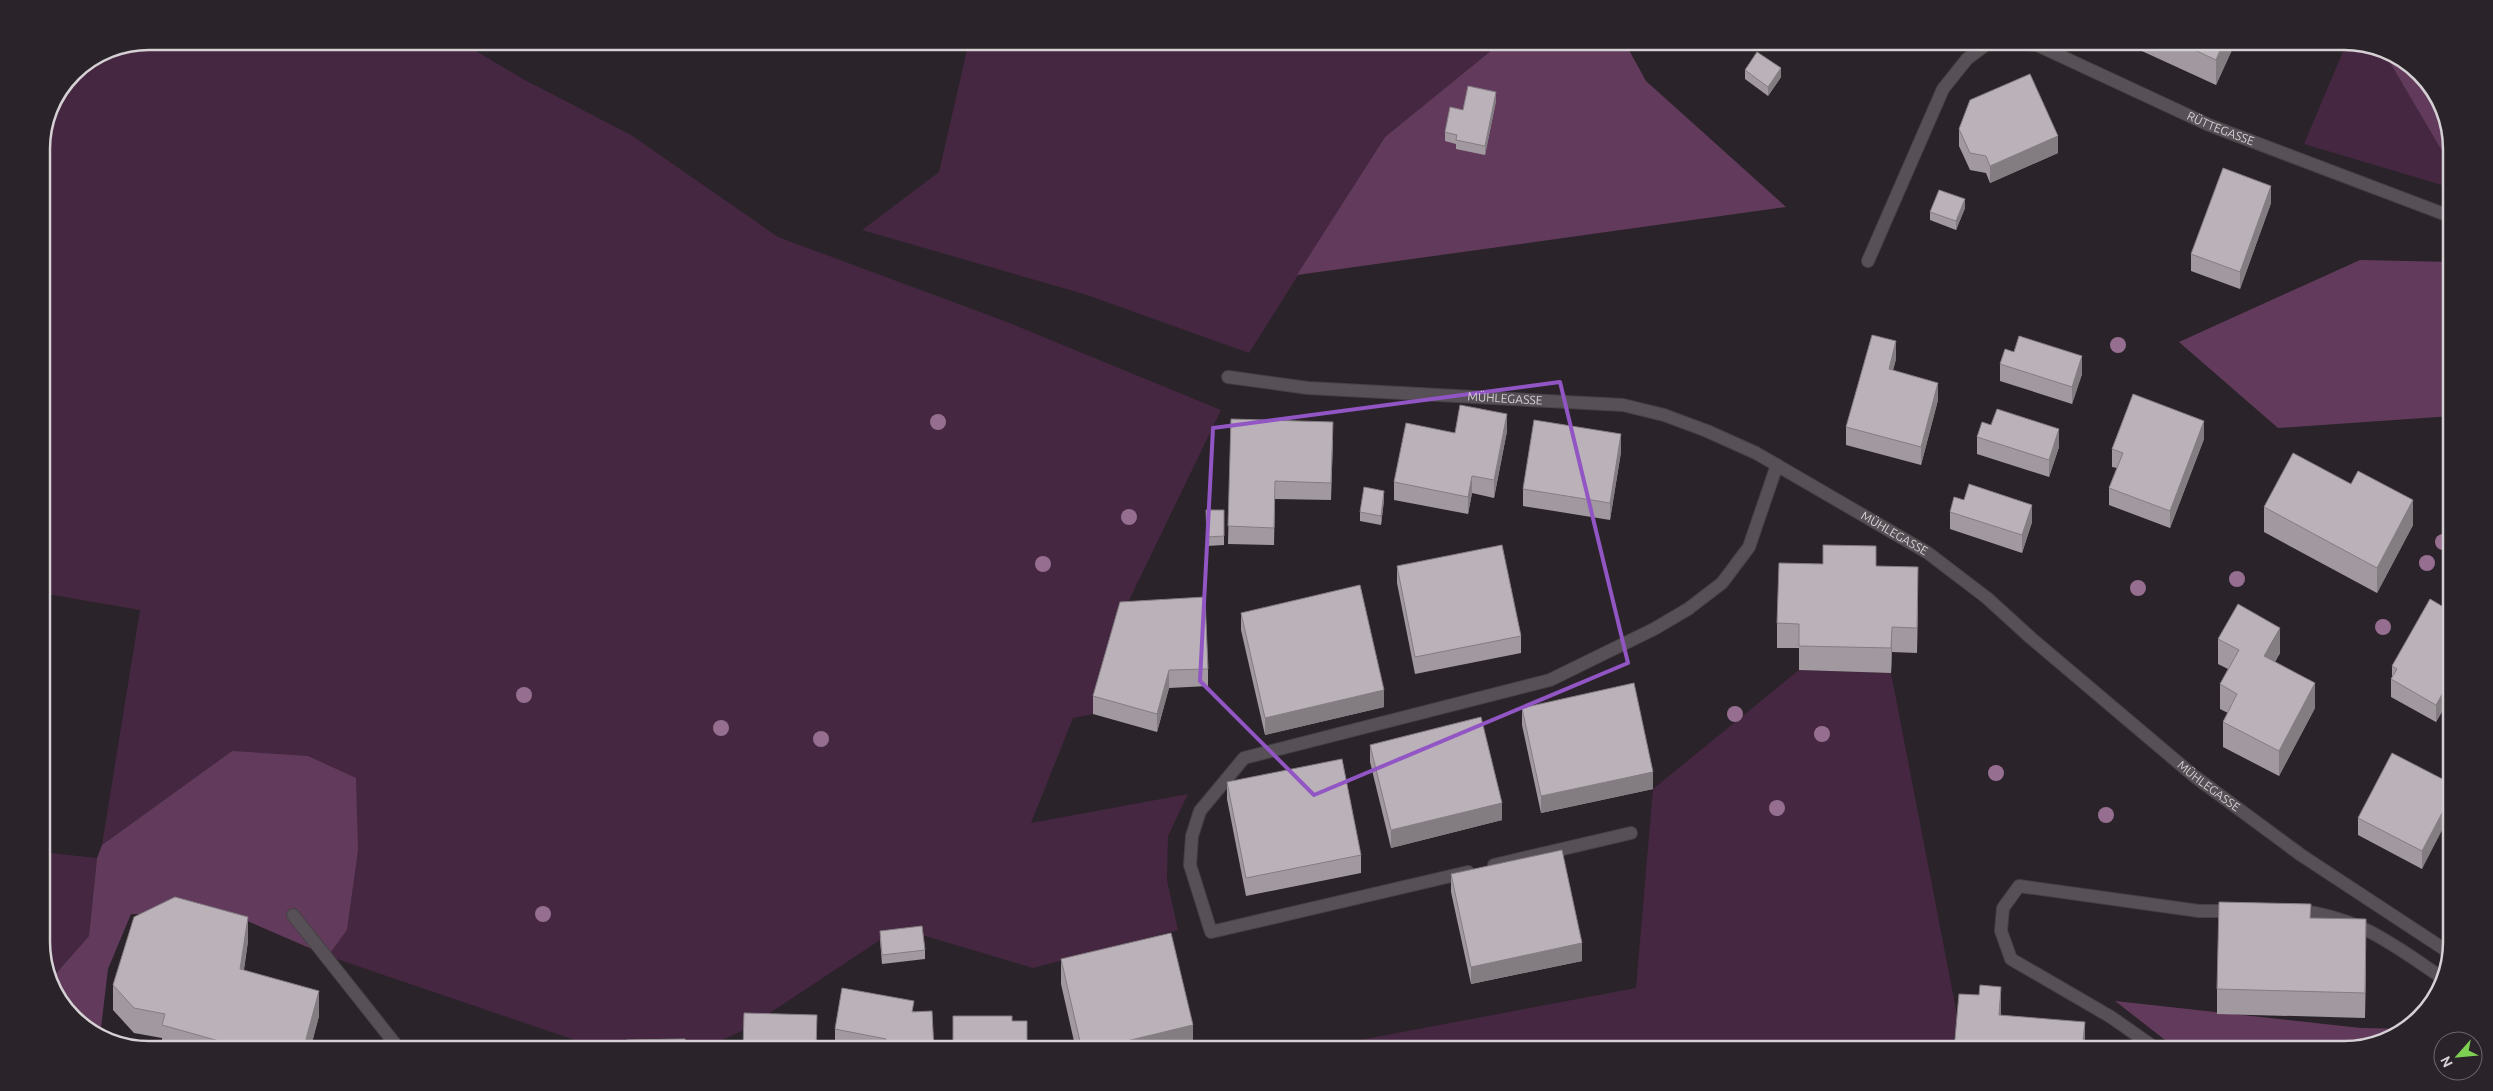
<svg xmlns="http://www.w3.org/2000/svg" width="2493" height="1091" font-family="Ubuntu,sans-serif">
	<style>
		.green { fill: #452741 }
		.forest { fill: #623b5c }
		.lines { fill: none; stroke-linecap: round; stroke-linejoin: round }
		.minor-casing { stroke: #444043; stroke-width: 14 }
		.minor { stroke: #575056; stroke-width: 12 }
		.tree { fill: #966f90 }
		.wall { fill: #a1999f }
		.shaded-wall { fill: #837d82 }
		.building { fill: #bbb2b9; stroke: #837d82 }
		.marked { fill: none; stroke: #9155c4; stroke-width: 4; stroke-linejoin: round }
		.labels { text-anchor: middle; stroke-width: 5; stroke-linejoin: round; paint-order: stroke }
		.street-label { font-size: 12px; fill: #d4d0d3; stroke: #2a2329 }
		.rim { fill: none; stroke: #d4d0d3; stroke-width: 2.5 }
	</style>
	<rect width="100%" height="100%" fill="#2a2329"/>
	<g class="green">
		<polygon points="149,41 459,41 525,80 631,135 778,237 1007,322 1221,410 1120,619 1093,714 1073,718 1031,823 1188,794 1168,836 1167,880 1178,930 1033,968 922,935 880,940 744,1030 700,1050 604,1050 328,956 347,930 358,851 232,751 102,845 140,610 41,593 41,142 50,108 73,73 108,49"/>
		<polygon points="969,41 1503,41 1385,137 1249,353 1084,294 862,230 939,172"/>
		<polygon points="2347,42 2382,49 2452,168 2452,188 2304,144"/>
		<polygon points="1799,670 1891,673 1959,1025 1949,1050 1307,1050 1636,988 1653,789"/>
		<polygon points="41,852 97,858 89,936 52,978 42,949"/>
	</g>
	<g class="forest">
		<polygon points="1503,41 1624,41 1646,81 1786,207 1297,275 1385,137"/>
		<polygon points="2382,49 2430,84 2452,142 2452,168"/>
		<polygon points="2360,260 2452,262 2452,416 2278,428 2179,342"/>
		<polygon points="232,751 308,756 356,778 358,851 347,930 328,956 231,914 131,914 108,969 100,1036 63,1007 52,978 89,936 97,858 102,845"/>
		<polygon points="2115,1001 2361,1028 2406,1029 2404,1031 2344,1050 2178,1050"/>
	</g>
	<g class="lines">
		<g class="minor-casing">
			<g id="minor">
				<path id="s1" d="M1991,41L2037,45L2209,125L2452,217"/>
				<polyline points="1868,261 1943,89 1967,59 1991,41"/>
				<path id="s2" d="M1228,377L1308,388L1623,405L1664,415L1707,431L1756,453L1928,553L1987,598L2031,638L2194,776L2301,855L2450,953"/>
				<polyline points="1494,865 1631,833"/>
				<polyline points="1468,872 1211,932 1190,865 1192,836 1200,811 1244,758 1550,680 1654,629 1688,609 1722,583 1749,547 1777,465"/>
				<path d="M2295,910C2360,917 2392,944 2444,979"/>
				<polyline points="293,915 400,1050"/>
				<polyline points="2158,1050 2111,1017 2011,959 2001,931 2003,908 2019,886 2199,911 2235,911"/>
			</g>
		</g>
		<use href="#minor" class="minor"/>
	</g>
	<g class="tree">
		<circle cx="2118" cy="345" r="8"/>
		<circle cx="938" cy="422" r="8"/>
		<circle cx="1129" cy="517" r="8"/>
		<circle cx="2443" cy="542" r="8"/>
		<circle cx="2427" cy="563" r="8"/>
		<circle cx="1043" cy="564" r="8"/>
		<circle cx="2237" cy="579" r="8"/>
		<circle cx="2138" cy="588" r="8"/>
		<circle cx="2383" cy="627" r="8"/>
		<circle cx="524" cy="695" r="8"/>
		<circle cx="1735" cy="714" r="8"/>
		<circle cx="721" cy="728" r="8"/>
		<circle cx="1822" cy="734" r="8"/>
		<circle cx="821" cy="739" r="8"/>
		<circle cx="1996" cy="773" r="8"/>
		<circle cx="1777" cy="808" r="8"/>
		<circle cx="2106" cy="815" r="8"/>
		<circle cx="543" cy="914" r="8"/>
	</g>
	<g class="wall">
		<polygon points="1835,41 1848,41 1845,47"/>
		<polygon points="2120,41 2236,41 2216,85"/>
		<polygon points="1745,70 1781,77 1768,96 1745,79"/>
		<polygon points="1496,101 1485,155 1456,149 1456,144 1445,141 1445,132 1463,110"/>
		<polygon points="1959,129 2058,153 1990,183 1986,173 1970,170 1959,146"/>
		<polygon points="2271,203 2240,289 2191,271 2191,254"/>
		<polygon points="1965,208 1956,230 1930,220 1930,212"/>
		<polygon points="2014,352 2082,374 2072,404 2000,381 2000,364"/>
		<polygon points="1896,359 1893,370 1938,400 1921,465 1846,445 1846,427"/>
		<polygon points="1231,419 1333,440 1331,500 1275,499 1274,545 1228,544"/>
		<polygon points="1991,425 2059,447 2049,477 1977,454 1977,437"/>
		<polygon points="1507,431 1494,498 1472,493 1468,514 1394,500 1394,482 1455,433"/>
		<polygon points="2204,439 2170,528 2109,505 2109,488 2117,468 2112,467 2112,449"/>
		<polygon points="1621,452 1610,520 1523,506 1523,489"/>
		<polygon points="1384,500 1381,525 1360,521 1360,512"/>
		<polygon points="1964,500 2032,522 2022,553 1950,529 1950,512"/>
		<polygon points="2264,507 2413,525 2377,593 2264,532"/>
		<polygon points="1206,510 1224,510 1224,545 1207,546"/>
		<polygon points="1397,566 1521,636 1521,653 1415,674 1397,583"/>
		<polygon points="1876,566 1918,592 1917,653 1892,652 1891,673 1799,670 1799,648 1777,648 1777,623"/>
		<polygon points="1120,602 1208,669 1208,686 1169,688 1157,732 1093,714 1093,696"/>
		<polygon points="2452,612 2452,707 2449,711 2444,708 2436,722 2391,697 2391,679 2392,677 2392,666"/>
		<polygon points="1241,613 1384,707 1265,735 1241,630"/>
		<polygon points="2218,639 2280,653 2275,662 2315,708 2279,776 2223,747 2223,722 2228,713 2220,709 2220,684 2228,669 2218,664"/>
		<polygon points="1522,708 1653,789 1541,813 1522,725"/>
		<polygon points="1370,745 1502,820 1391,848 1370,762"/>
		<polygon points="1227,782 1361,855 1361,873 1246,896 1227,799"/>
		<polygon points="2452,784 2422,869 2358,835 2358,818"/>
		<polygon points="1451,874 1582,961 1471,984 1451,892"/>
		<polygon points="2311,918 2366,944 2365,1018 2217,1014 2217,989"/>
		<polygon points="880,931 925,950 925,959 882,964 880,940"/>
		<polygon points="248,941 244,970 319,1016 310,1050 162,1050 162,1038 134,1033 113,1010 113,985"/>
		<polygon points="1061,959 1193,1050 1076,1050 1061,984"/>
		<polygon points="914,1011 934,1050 850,1050 835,1047 835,1029"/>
	</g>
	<g class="shaded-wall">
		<polygon points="1845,41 1848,41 1845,47"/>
		<polygon points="2224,41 2236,41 2216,85 2216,60"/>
		<polygon points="1781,68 1781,77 1768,96 1768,87"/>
		<polygon points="1496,92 1496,101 1485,155 1485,146"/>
		<polygon points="2058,136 2058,153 1990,183 1990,166"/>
		<polygon points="2271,186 2271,203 2240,289 2240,272"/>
		<polygon points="1965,199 1965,208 1956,230 1956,221"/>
		<polygon points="1896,341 1896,359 1889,386 1889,369"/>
		<polygon points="2082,356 2082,374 2072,404 2072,387"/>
		<polygon points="1938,383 1938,400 1921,465 1921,447"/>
		<polygon points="1507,414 1507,431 1494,498 1494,480"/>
		<polygon points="2204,421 2204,439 2170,528 2170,511"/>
		<polygon points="2059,429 2059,447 2049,477 2049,460"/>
		<polygon points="1621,434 1621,452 1610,520 1610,503"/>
		<polygon points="1472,476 1472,493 1468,514 1468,497"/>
		<polygon points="1384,491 1384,500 1381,525 1381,516"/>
		<polygon points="2413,500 2413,525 2377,593 2377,568"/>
		<polygon points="2032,505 2032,522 2022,553 2022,535"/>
		<polygon points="1918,567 1918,592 1917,653 1917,628"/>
		<polygon points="1892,627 1892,652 1891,673 1891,648"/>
		<polygon points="2280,628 2280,653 2264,680 2264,656"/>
		<polygon points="49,649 49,674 41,718 41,694"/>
		<polygon points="1169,670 1169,688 1157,732 1157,714"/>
		<polygon points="2315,683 2315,708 2279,776 2279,751"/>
		<polygon points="1384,690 1384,707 1265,735 1265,718"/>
		<polygon points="2452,690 2452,707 2449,711 2449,694"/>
		<polygon points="2444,691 2444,708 2436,722 2436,705"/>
		<polygon points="1653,772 1653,789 1541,813 1541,796"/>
		<polygon points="2452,794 2452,811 2422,869 2422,851"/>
		<polygon points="1502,803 1502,820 1391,848 1391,830"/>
		<polygon points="248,917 248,941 240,994 240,969"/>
		<polygon points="2366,919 2366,944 2365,1018 2365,993"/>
		<polygon points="1582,943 1582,961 1471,984 1471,967"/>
		<polygon points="2001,987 2001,1018 1999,1015"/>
		<polygon points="319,991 319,1016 310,1050 303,1050"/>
		<polygon points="2085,1022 2085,1050 2082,1050"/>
		<polygon points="1193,1025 1193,1050 1089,1050"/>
	</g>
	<g class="building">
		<polygon points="2175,41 2224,41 2216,60"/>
		<polygon points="1757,52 1781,68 1768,87 1745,70"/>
		<polygon points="2030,74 2058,136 1990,166 1986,156 1970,153 1959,129 1970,100"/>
		<polygon points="1468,86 1496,92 1485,146 1456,140 1457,135 1445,132 1450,107 1463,110"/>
		<polygon points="2223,168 2271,186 2240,272 2191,254"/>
		<polygon points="1939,190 1965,199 1956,221 1930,212"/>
		<polygon points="1872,335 1896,341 1889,369 1938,383 1921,447 1846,427"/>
		<polygon points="2019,336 2082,356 2072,387 2000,364 2005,349 2014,352"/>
		<polygon points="2133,394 2204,421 2170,511 2109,488 2123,453 2112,449"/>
		<polygon points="1460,405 1507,414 1494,480 1472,476 1468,497 1394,482 1406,423 1455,433"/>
		<polygon points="1997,409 2059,429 2049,460 1977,437 1982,422 1991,425"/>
		<polygon points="1231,419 1333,422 1331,483 1275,481 1274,528 1228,526"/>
		<polygon points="1534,420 1621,434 1610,503 1523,489"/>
		<polygon points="2293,453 2351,484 2358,471 2413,500 2377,568 2264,507"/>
		<polygon points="1969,484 2032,505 2022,535 1950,512 1954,497 1964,500"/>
		<polygon points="1364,487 1384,491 1381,516 1360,512"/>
		<polygon points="1206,510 1224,510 1224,536 1207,537"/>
		<polygon points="1502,545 1521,636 1415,657 1397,566"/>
		<polygon points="1823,545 1876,546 1876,566 1918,567 1917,628 1892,627 1891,648 1799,646 1799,624 1777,623 1779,563 1823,564"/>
		<polygon points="1360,585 1384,690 1265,718 1241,613"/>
		<polygon points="1205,597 1208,669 1169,670 1157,714 1093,696 1120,602"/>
		<polygon points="2430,599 2452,612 2452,690 2449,694 2444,691 2436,705 2391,679 2397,669 2392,666"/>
		<polygon points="2238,604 2280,628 2264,656 2315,683 2279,751 2223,722 2237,694 2220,684 2239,650 2218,639"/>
		<polygon points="41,647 49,649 41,694"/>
		<polygon points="1634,683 1653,772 1541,796 1522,708"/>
		<polygon points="1481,717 1502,803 1391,830 1370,745"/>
		<polygon points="2392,753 2452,784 2452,794 2422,851 2358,818"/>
		<polygon points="1342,759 1361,855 1246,878 1227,782"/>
		<polygon points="1562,850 1582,943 1471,967 1451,874"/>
		<polygon points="175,897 248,917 240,969 319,991 303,1050 251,1050 162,1025 165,1014 134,1008 113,985 134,917"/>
		<polygon points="2219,902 2311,904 2310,918 2366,919 2365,993 2217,989"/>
		<polygon points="922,926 925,950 882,955 880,931"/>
		<polygon points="1171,933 1193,1025 1089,1050 1082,1050 1061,959"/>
		<polygon points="1980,985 2001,987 1999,1015 2085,1022 2082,1050 1954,1050 1959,994 1979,995"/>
		<polygon points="842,988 914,1001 912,1012 932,1011 934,1050 896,1050 884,1048 886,1039 835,1029"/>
		<polygon points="744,1013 817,1015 816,1050 743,1050"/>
		<polygon points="953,1016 1012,1016 1012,1021 1027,1021 1027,1050 940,1050 953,1050"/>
		<polygon points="685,1039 685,1050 627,1050 627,1040"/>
	</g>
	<path class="marked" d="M1560,382L1628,663L1314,795L1200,681L1213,428Z"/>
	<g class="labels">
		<g class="street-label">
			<text dy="4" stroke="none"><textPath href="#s1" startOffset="248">RÜTTEGASSE</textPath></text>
			<text dy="4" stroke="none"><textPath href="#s2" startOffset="278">MÜHLEGASSE</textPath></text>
			<text dy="4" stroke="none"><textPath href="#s2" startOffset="698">MÜHLEGASSE</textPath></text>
			<text dy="4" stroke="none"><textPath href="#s2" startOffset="1102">MÜHLEGASSE</textPath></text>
		</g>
	</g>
	<path d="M0 0H2493V1091H0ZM149 50H2344A99 99 0 0 1 2443 149V942A99 99 0 0 1 2344 1041H149A99 99 0 0 1 50 942V149A99 99 0 0 1 149 50Z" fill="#2a2329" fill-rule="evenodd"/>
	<path class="rim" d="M149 50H2344A99 99 0 0 1 2443 149V942A99 99 0 0 1 2344 1041H149A99 99 0 0 1 50 942V149A99 99 0 0 1 149 50Z"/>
	<g transform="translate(2458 1056) rotate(243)"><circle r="24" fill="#2a2329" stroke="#6e686d"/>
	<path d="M0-4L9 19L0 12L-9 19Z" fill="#7ed053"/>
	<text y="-8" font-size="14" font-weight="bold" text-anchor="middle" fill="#d4d0d3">N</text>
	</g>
</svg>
